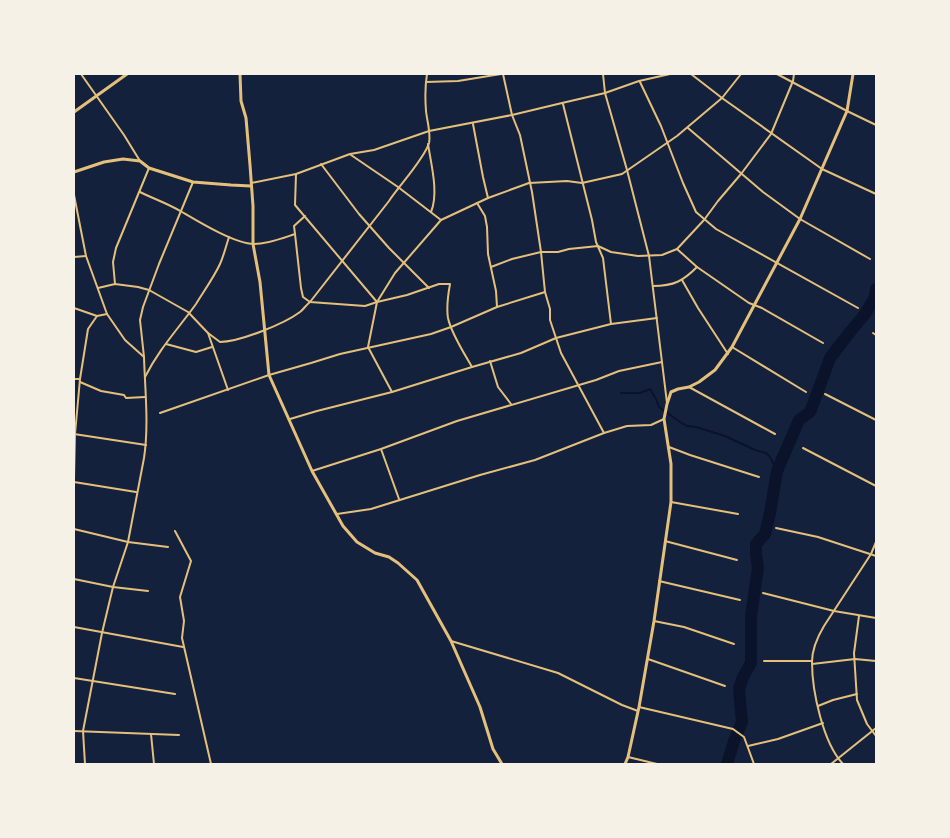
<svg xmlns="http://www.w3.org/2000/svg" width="950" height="838" font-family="Karla,sans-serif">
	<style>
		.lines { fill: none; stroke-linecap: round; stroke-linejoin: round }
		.stream { stroke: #0b132b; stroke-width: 2 }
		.river { stroke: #0b132b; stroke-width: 12 }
		.minor { stroke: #e5c07b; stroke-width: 2 }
		.tertiary { stroke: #e5c07b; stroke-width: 3 }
	</style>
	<rect width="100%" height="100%" fill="#14213d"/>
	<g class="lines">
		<polyline class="stream" points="621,393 640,393 650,389 656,399 659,407 680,422 687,426 696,427 725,436 755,450 766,453 770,457 777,471"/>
		<polyline class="river" points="727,764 734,741 742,722 739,689 743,677 751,663 751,616 758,568 756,554 756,544 765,534 770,513 777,471 799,420 810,412 815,399 830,358 850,332 865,314 875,297 876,289"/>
		<g class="minor">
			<polyline points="81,74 124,135 140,161"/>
			<polyline points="503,74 512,115 520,135 532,192 541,252 545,292 550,309 550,320 561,353 604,433"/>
			<polyline points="603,74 605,93 627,170 649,256 667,403"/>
			<polyline points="691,74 722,98 822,169 876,194"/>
			<polyline points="777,74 847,111 876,125"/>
			<polyline points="426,82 458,81 501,74"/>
			<polyline points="640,82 661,126 683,183 696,212 716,229 858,308"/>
			<polyline points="563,104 592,220 596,242 603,258 611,324"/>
			<polyline points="473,124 483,177 488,198"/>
			<polyline points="688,128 763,192 800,219 870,259"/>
			<path d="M428,144C431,164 439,193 431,212"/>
			<polyline points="351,155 398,187 441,220"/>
			<polyline points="321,164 359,214 389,248 429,288"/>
			<polyline points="296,174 295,205 377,302"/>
			<polyline points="251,183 296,174 350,154 374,150 429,131 512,115 562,103 605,93 639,81 670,74"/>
			<path d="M140,192C154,199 169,204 182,212C199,222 235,244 254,244C268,244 283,238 295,234L294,226L305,216"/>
			<path d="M74,195L86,256L107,314L125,340L144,357C145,390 149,425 144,458L128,542L113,587L102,633L83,731L85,764"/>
			<polyline points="477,203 485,216 487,227 488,254 496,291 497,307"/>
			<path d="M295,234L301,288L303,297L310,302L365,306L377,302L407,295L439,284H450C448,295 446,306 448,318C451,333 464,353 472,367"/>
			<polyline points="677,249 697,267 749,303 762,308 823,343"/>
			<polyline points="74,257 86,256"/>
			<polyline points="491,267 512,259 541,252 558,252 569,249 598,246 611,252 638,256 662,255 677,249 704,220 718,201 741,174 771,134 793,81 794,74"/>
			<polyline points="682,280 698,308 728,354"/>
			<polyline points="115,284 113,262 116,248 149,168"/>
			<path d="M653,286C674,286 683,281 697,267"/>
			<polyline points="98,288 115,284 138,287 149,290 188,312 208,333 228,390"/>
			<polyline points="74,308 97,316 107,314"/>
			<path d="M208,333L220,342C239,342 284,324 300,312C303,310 306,305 310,302L389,201C398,187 425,158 429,143C431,133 427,121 426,111C425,98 425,86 427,74"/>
			<polyline points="873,333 876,335"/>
			<polyline points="166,344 196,352 212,347"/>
			<polyline points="732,347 806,392"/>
			<polyline points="144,357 140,320 143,307 159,264 193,182"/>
			<polyline points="490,361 498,387 511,404"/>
			<path d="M145,377C159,349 178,329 196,304C204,291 214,277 220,264C224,255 226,246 229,237"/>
			<polyline points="74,379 80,379"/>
			<polyline points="80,382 101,391 124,395 126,398 145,397"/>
			<polyline points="689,387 775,434"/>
			<polyline points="392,392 368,347 377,302 395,273 441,220 488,198 529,183 567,181 582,183 622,174 677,136 722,98 741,74"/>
			<polyline points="825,394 876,420"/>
			<polyline points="160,413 269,375 311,363 340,354 431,334 451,327 497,307 545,292"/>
			<polyline points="290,419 317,411 392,392 472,367 521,353 556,338 611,324 657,318"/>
			<polyline points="74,434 146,445"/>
			<polyline points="669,447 690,455 759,477"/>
			<polyline points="803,448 876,486"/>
			<polyline points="381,449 399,499"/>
			<polyline points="312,471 381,449 457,421 596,380 619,371 662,362"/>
			<polyline points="74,478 75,434 80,379 88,329 97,316"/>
			<polyline points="74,482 136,492"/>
			<polyline points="671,502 738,514"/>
			<polyline points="337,514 371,509 480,475 535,460 604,433 627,426 651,425 664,419"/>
			<polyline points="776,528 818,537 876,556"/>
			<polyline points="74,529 128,542 168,547"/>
			<polyline points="175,531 191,561 180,597 184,621 182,638 211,764"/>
			<polyline points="665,541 737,560"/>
			<polyline points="74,579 113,587 148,591"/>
			<polyline points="659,581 740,600"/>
			<polyline points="763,593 834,611 876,618"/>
			<polyline points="859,616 854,653 857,700 867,724 876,736"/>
			<polyline points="654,621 684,627 734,644"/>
			<polyline points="74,627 183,647"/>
			<polyline points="451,641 558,673 622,705 638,711"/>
			<polyline points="648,659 725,686"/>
			<polyline points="764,661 812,661"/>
			<polyline points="812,664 855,659 876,661"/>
			<polyline points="74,678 175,694"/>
			<polyline points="818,706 833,700 857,694"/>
			<polyline points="639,707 733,729 744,737 754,764"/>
			<polyline points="74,731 179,735"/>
			<polyline points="151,734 154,764"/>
			<polyline points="748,746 778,739 823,723"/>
			<polyline points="628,757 657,764"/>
			<polyline points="831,764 876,728"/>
			<path d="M843,764C823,743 812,691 812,662C812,649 818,636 824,626L871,554L876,542"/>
		</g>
		<g class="tertiary">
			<polyline points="240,74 241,101 246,118 250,165 253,206 253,244 260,282 269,375 312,471 343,526 357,542 375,553 389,557 398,563 417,580 451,641 480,707 493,749 502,764"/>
			<polyline points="74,112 127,74"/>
			<polyline points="74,172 104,162 123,159 140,161 149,168 193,182 231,185 251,186"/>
			<polyline points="625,764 628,757 639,707 654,621 671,502 671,464 664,419 667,404 671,392 678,389 689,387 699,382 715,370 732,347 800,219 847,111 853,74"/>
		</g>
	</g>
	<rect width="950" height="838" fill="none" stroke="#f6f1e7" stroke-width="150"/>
</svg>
